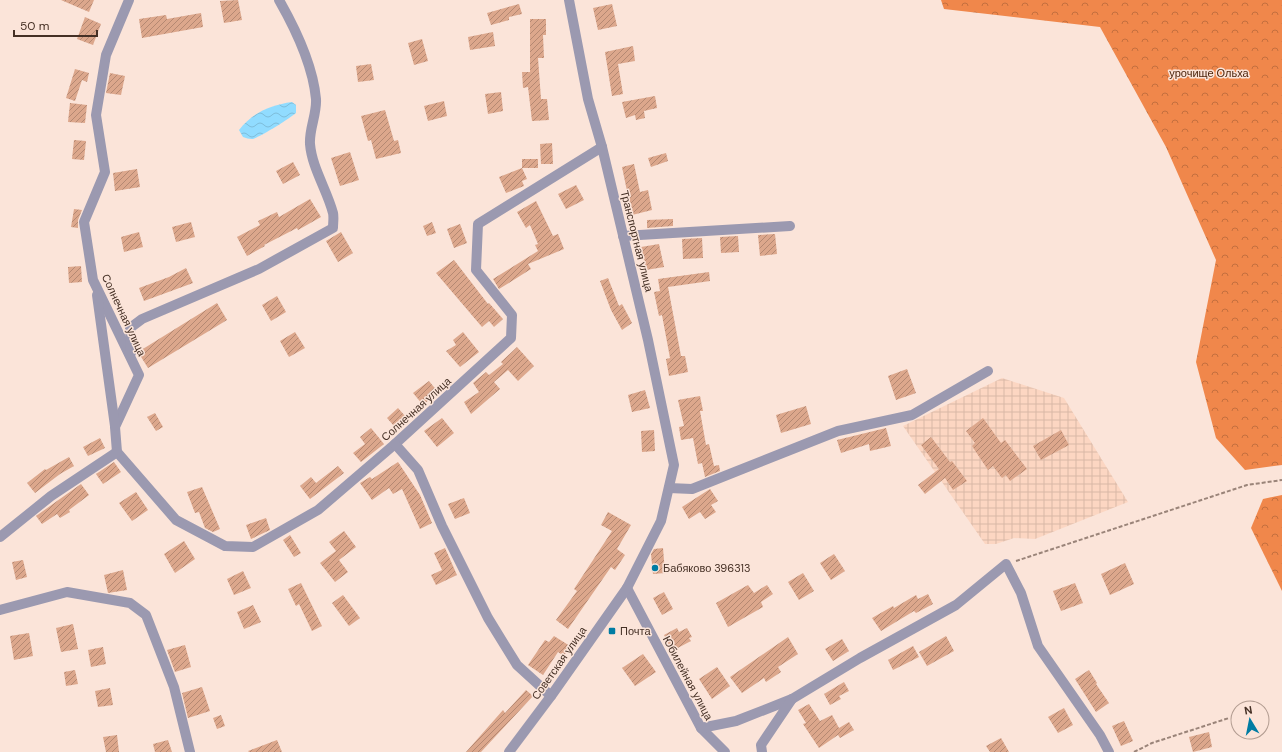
<svg xmlns="http://www.w3.org/2000/svg" width="1282" height="752" font-family="'DM Sans',sans-serif">
	<style>
		.industrial { fill: url(#industrial-grid) }
		.forest { fill: url(#forest-crowns) }
		.water { fill: url(#water-waves) }
		.building { fill: url(#building-hatch) }
		.lines { fill: none; stroke-linecap: round; stroke-linejoin: round }
		.path { stroke: #9a8479; stroke-width: 2; stroke-dasharray: 4 2; stroke-linecap: butt }
		.street { stroke: #9b99b0; stroke-width: 10 }
		.poi-dot { fill: #007ca3; stroke: #fbe4d9; stroke-width: 1.5 }
		.labels { text-anchor: middle; stroke-width: 3; stroke-linejoin: round; paint-order: stroke }
		.park-label { font-size: 11px; fill: #4d240c; stroke: #fbe4d9 }
		.street-label { font-size: 11px; fill: #453025; stroke: #fbe4d9 }
		.poi-label { font-size: 11px; fill: #453025; stroke: #fbe4d9; text-anchor: start }
	</style>
	<defs>
		<pattern id="industrial-grid" width="8" height="8" patternUnits="userSpaceOnUse"><rect width="8" height="8" fill="#fcd6c2"/><path d="M0 4h8M4 0v8" fill="none" stroke="#d9b8a7"/></pattern>
		<pattern id="forest-crowns" width="20" height="18" patternUnits="userSpaceOnUse"><rect width="20" height="18" fill="#f0874b"/><path d="M2 6a3 3 0 1 1 6 0M12 15a3 3 0 1 1 6 0" fill="none" stroke="#c46f3e"/></pattern>
		<pattern id="water-waves" width="16" height="10" patternUnits="userSpaceOnUse"><rect width="16" height="10" fill="#91dcff"/><path d="M0 5q4-4 8 0t8 0" fill="none" stroke="#7ebdda"/></pattern>
		<pattern id="building-hatch" width="6" height="6" patternUnits="userSpaceOnUse"><rect width="6" height="6" fill="#dca78c"/><path d="M-1 1l2-2M0 6l6-6M5 7l2-2" fill="none" stroke="#b48872"/></pattern>
	</defs>
	<rect width="100%" height="100%" fill="#fbe4d9"/>
	<polygon class="industrial" points="1002,378 1064,398 1128,502 1035,539 1014,538 996,544 985,544 903,426"/>
	<g class="forest">
		<polygon points="941,0 1282,0 1282,465 1245,470 1216,438 1196,362 1216,260 1166,147 1100,27 944,9"/>
		<polygon points="1282,495 1282,591 1251,528 1263,499"/>
	</g>
	<path class="water" d="M292,102L296,105V113C290,118 259,138 252,139C249,139 246,138 243,137L239,130C253,112 271,105 292,102Z"/>
	<g class="building">
		<polygon points="61,0 94,0 89,12"/>
		<polygon points="238,0 242,20 224,23 220,1"/>
		<polygon points="519,4 522,14 509,17 509,20 491,25 487,13"/>
		<polygon points="612,4 617,26 598,30 593,8"/>
		<polygon points="201,13 203,27 142,38 139,19 166,15 167,19"/>
		<polygon points="85,17 101,24 93,45 77,39"/>
		<polygon points="530,19 546,19 546,35 543,35 544,58 538,58 541,99 547,99 549,120 532,121 528,87 523,88 522,72 530,72"/>
		<polygon points="493,32 495,46 470,50 468,37"/>
		<polygon points="422,39 428,61 414,65 408,43"/>
		<polygon points="633,46 635,61 618,64 623,94 612,96 605,52"/>
		<polygon points="371,64 374,80 358,82 356,66"/>
		<polygon points="75,69 89,73 87,82 82,80 75,101 66,98"/>
		<polygon points="110,73 125,76 121,95 106,93"/>
		<polygon points="501,92 503,111 488,114 485,94"/>
		<polygon points="655,96 657,108 644,111 645,118 636,120 635,115 626,118 622,102"/>
		<polygon points="444,101 447,116 428,121 424,106"/>
		<polygon points="70,103 87,105 85,123 68,122"/>
		<polygon points="385,110 394,141 398,140 401,153 376,159 371,140 368,141 361,116"/>
		<polygon points="74,140 86,141 84,160 72,159"/>
		<polygon points="552,143 553,164 541,164 540,144"/>
		<polygon points="350,152 359,180 340,186 331,158"/>
		<polygon points="666,153 668,161 651,167 648,158"/>
		<rect x="522" y="159" width="16" height="9"/>
		<polygon points="293,162 300,175 283,184 276,171"/>
		<polygon points="634,164 640,192 648,190 652,210 632,215 622,167"/>
		<polygon points="522,168 527,179 522,181 524,186 506,193 499,177"/>
		<polygon points="137,169 140,187 115,191 113,173"/>
		<polygon points="576,185 584,200 566,209 558,194"/>
		<polygon points="310,199 321,217 298,230 297,228 264,245 265,246 247,256 237,237 260,225 258,221 277,212 279,217"/>
		<polygon points="536,201 553,236 558,234 564,249 528,264 531,269 499,289 493,279 538,251 535,245 538,244 530,225 526,228 517,212"/>
		<polygon points="74,209 82,210 78,220 78,228 71,227"/>
		<polygon points="673,219 673,226 647,228 647,220"/>
		<polygon points="191,222 195,237 176,242 172,227"/>
		<polygon points="432,222 436,233 427,236 423,226"/>
		<polygon points="460,224 467,243 454,248 447,229"/>
		<polygon points="139,232 143,247 124,252 121,237"/>
		<polygon points="341,232 353,253 338,262 326,241"/>
		<polygon points="775,234 777,254 760,256 758,235"/>
		<polygon points="738,236 739,252 721,253 720,237"/>
		<polygon points="702,238 703,258 683,259 682,239"/>
		<polygon points="659,244 664,267 646,270 641,247"/>
		<polygon points="454,260 488,304 489,303 503,319 494,327 489,321 482,327 436,273"/>
		<polygon points="81,266 82,282 69,283 68,267"/>
		<polygon points="186,268 193,283 144,301 139,288 169,277"/>
		<polygon points="709,272 710,281 668,287 681,356 685,356 688,372 669,376 666,359 670,358 662,315 659,316 654,292 660,291 658,279"/>
		<polygon points="608,278 619,306 622,304 632,323 622,330 611,310 600,281"/>
		<polygon points="277,296 286,312 271,321 262,305"/>
		<polygon points="217,303 227,320 148,368 138,352"/>
		<polygon points="295,332 305,348 289,357 280,341"/>
		<polygon points="463,332 479,352 460,367 446,351 456,345 453,340"/>
		<polygon points="517,347 534,366 518,381 508,370 494,382 500,389 471,414 464,402 479,392 473,383 486,372 489,375 503,364 501,362"/>
		<polygon points="907,369 916,393 896,400 888,376"/>
		<polygon points="429,381 438,392 423,405 413,393"/>
		<polygon points="645,390 650,408 632,412 628,395"/>
		<polygon points="700,396 703,411 700,411 706,445 709,444 714,466 719,465 720,471 705,477 702,463 698,464 693,438 681,440 679,427 684,426 678,400"/>
		<polygon points="806,406 811,424 781,433 776,415"/>
		<polygon points="398,408 405,416 394,426 387,418"/>
		<polygon points="155,413 163,427 156,431 147,417"/>
		<polygon points="442,418 454,433 437,447 424,431"/>
		<polygon points="983,418 1001,443 1005,440 1027,469 1010,481 1006,475 1002,478 993,466 988,470 972,446 975,443 966,431"/>
		<polygon points="371,428 384,444 361,462 353,453 365,444 360,437"/>
		<polygon points="886,428 891,446 870,451 869,444 841,453 837,440"/>
		<polygon points="654,430 655,451 642,452 641,431"/>
		<polygon points="1061,430 1069,445 1041,460 1033,446"/>
		<polygon points="931,437 950,462 952,461 967,481 953,490 945,478 925,494 918,485 939,469 921,445"/>
		<polygon points="100,438 105,448 88,456 83,447"/>
		<polygon points="69,457 74,466 60,474 35,493 27,483 45,469 46,470"/>
		<polygon points="114,462 121,472 103,484 96,474"/>
		<polygon points="398,462 420,495 432,523 420,529 402,489 393,494 389,488 372,500 360,483 370,477 372,479"/>
		<polygon points="338,466 344,473 310,499 300,486 311,477 316,483"/>
		<polygon points="81,484 89,495 69,510 70,512 60,518 57,514 42,524 36,516"/>
		<polygon points="202,487 220,529 213,532 205,528 199,512 195,513 187,492"/>
		<polygon points="710,489 718,501 711,505 716,512 705,519 700,512 689,519 682,507"/>
		<polygon points="136,492 148,510 132,521 119,503"/>
		<polygon points="464,498 470,513 455,519 448,504"/>
		<polygon points="608,512 631,525 617,549 625,555 615,570 611,567 568,629 556,620 577,591 574,589 612,531 601,525"/>
		<polygon points="266,518 270,530 251,539 246,525"/>
		<polygon points="344,531 356,547 339,560 348,572 335,582 320,563 336,551 329,542"/>
		<polygon points="290,535 301,553 294,557 283,540"/>
		<polygon points="184,541 195,559 175,573 164,554"/>
		<polygon points="445,548 457,575 436,585 431,575 442,570 434,553"/>
		<polygon points="663,548 665,573 653,574 651,554 654,549"/>
		<polygon points="834,554 845,571 831,580 820,563"/>
		<polygon points="23,560 27,577 16,580 12,562"/>
		<polygon points="1125,563 1134,584 1110,595 1101,574"/>
		<polygon points="123,570 127,590 108,593 104,575"/>
		<polygon points="243,571 251,588 234,595 227,579"/>
		<polygon points="803,573 814,591 799,600 788,582"/>
		<polygon points="301,583 322,626 312,631 299,604 296,606 288,589"/>
		<polygon points="1075,583 1083,603 1061,611 1053,591"/>
		<polygon points="748,585 754,593 767,585 773,594 761,602 763,607 728,627 716,603"/>
		<polygon points="664,592 673,609 662,615 653,598"/>
		<polygon points="928,594 933,604 916,613 914,611 881,631 872,618 893,606 894,608 916,595 918,599"/>
		<polygon points="343,595 360,618 349,626 332,603"/>
		<polygon points="253,605 261,622 244,629 237,612"/>
		<polygon points="73,624 78,649 61,652 56,628"/>
		<polygon points="677,628 679,632 687,628 692,637 689,638 691,641 672,651 664,635"/>
		<polygon points="29,633 33,656 14,660 10,636"/>
		<polygon points="554,636 570,646 564,656 558,652 543,675 528,665 545,640 549,642"/>
		<polygon points="946,636 954,651 927,666 919,652"/>
		<polygon points="788,637 798,654 778,667 781,672 766,682 764,678 742,693 730,677"/>
		<polygon points="842,639 849,651 833,661 825,649"/>
		<polygon points="185,645 191,667 175,672 167,650"/>
		<polygon points="913,646 919,657 893,670 888,660"/>
		<polygon points="103,647 106,664 91,667 88,650"/>
		<polygon points="643,654 656,672 635,686 622,668"/>
		<polygon points="717,667 730,686 712,699 699,679"/>
		<polygon points="75,670 78,684 66,686 64,672"/>
		<polygon points="1089,670 1097,683 1096,684 1109,703 1096,712 1075,679"/>
		<polygon points="844,682 849,691 839,696 841,699 830,705 824,694"/>
		<polygon points="202,687 210,711 188,718 182,693"/>
		<polygon points="110,688 113,705 98,707 95,691"/>
		<polygon points="526,690 533,696 481,752 466,752 503,710 505,713"/>
		<polygon points="809,704 820,721 832,715 839,728 849,722 854,730 840,738 838,735 819,748 803,724 806,723 798,710"/>
		<polygon points="1064,708 1073,725 1058,733 1048,717"/>
		<polygon points="221,715 225,726 217,729 213,718"/>
		<polygon points="1124,721 1133,741 1121,746 1112,726"/>
		<polygon points="1209,732 1212,747 1193,752 1189,737"/>
		<polygon points="117,735 119,752 106,752 103,737"/>
		<polygon points="1001,738 1009,752 990,752 986,746"/>
		<polygon points="168,740 172,752 155,752 153,744"/>
		<polygon points="277,740 282,752 249,752 248,751"/>
	</g>
	<g class="lines">
		<g class="path">
			<polyline points="1016,561 1247,485 1282,480"/>
			<polyline points="1134,752 1152,743 1229,718"/>
		</g>
		<g class="street">
			<polyline points="129,0 106,55 96,115 105,172 84,222 93,280 139,375 115,427 117,452 176,520 225,546 253,547 318,510 395,444 511,338 512,315 476,270 478,224 602,147"/>
			<polyline points="623,236 790,226"/>
			<polyline points="97,295 115,426"/>
			<path d="M131,353L130,328L142,319L259,269L333,228C333,223 334,217 333,213C327,190 312,168 310,144C309,129 317,114 316,99C313,66 295,28 279,0"/>
			<polyline points="395,444 418,470 442,526 488,618 517,665 551,696"/>
			<polyline points="669,488 692,489 838,431 912,415 988,371"/>
			<polyline points="0,537 51,496 117,452"/>
			<polyline points="627,588 701,728 725,752"/>
			<polyline points="0,610 67,592 130,603 146,615 174,687 190,752"/>
			<polyline points="701,728 736,721 792,699 860,658 956,605 1006,564 1021,593 1038,646 1100,735 1109,752"/>
			<polyline points="509,752 551,696 627,588 661,521 674,465 648,340 602,147 588,99 569,0"/>
			<polyline points="762,752 761,745 792,699"/>
		</g>
	</g>
	<g class="poi-dot">
		<circle cx="655" cy="568" r="4"/>
		<rect x="608" y="627" width="8" height="8" rx="2"/>
	</g>
	<g class="labels">
		<g class="park-label">
			<text x="1209" y="77">урочище Ольха</text>
		</g>
		<g class="street-label">
			<text transform="translate(637 241) rotate(76)" y="4">Транспортная улица</text>
			<text transform="translate(124 315) rotate(65)" y="4">Солнечная улица</text>
			<text transform="translate(416 409) rotate(-42)" y="4">Солнечная улица</text>
			<text transform="translate(559 663) rotate(-55)" y="4">Советская улица</text>
			<text transform="translate(688 678) rotate(62)" y="4">Юбилейная улица</text>
		</g>
		<g class="poi-label">
			<text x="663" y="572">Бабяково 396313</text>
			<text x="620" y="635">Почта</text>
		</g>
	</g>
	<g transform="translate(1250 720) rotate(350)"><circle r="19" fill="#fbe4d9" stroke="#b29c91"/>
	<path d="M0-3L7 15L0 10L-7 15Z" fill="#007ca3"/>
	<text y="-6" font-size="11" font-weight="bold" text-anchor="middle" fill="#453025">N</text>
	</g>
	<path d="M14 30v6h83v-6" fill="none" stroke="#453025" stroke-width="2"/>
	<text x="20" y="30" font-size="12" fill="#453025" stroke="#fbe4d9" stroke-width="3" paint-order="stroke">50 m</text>
</svg>
